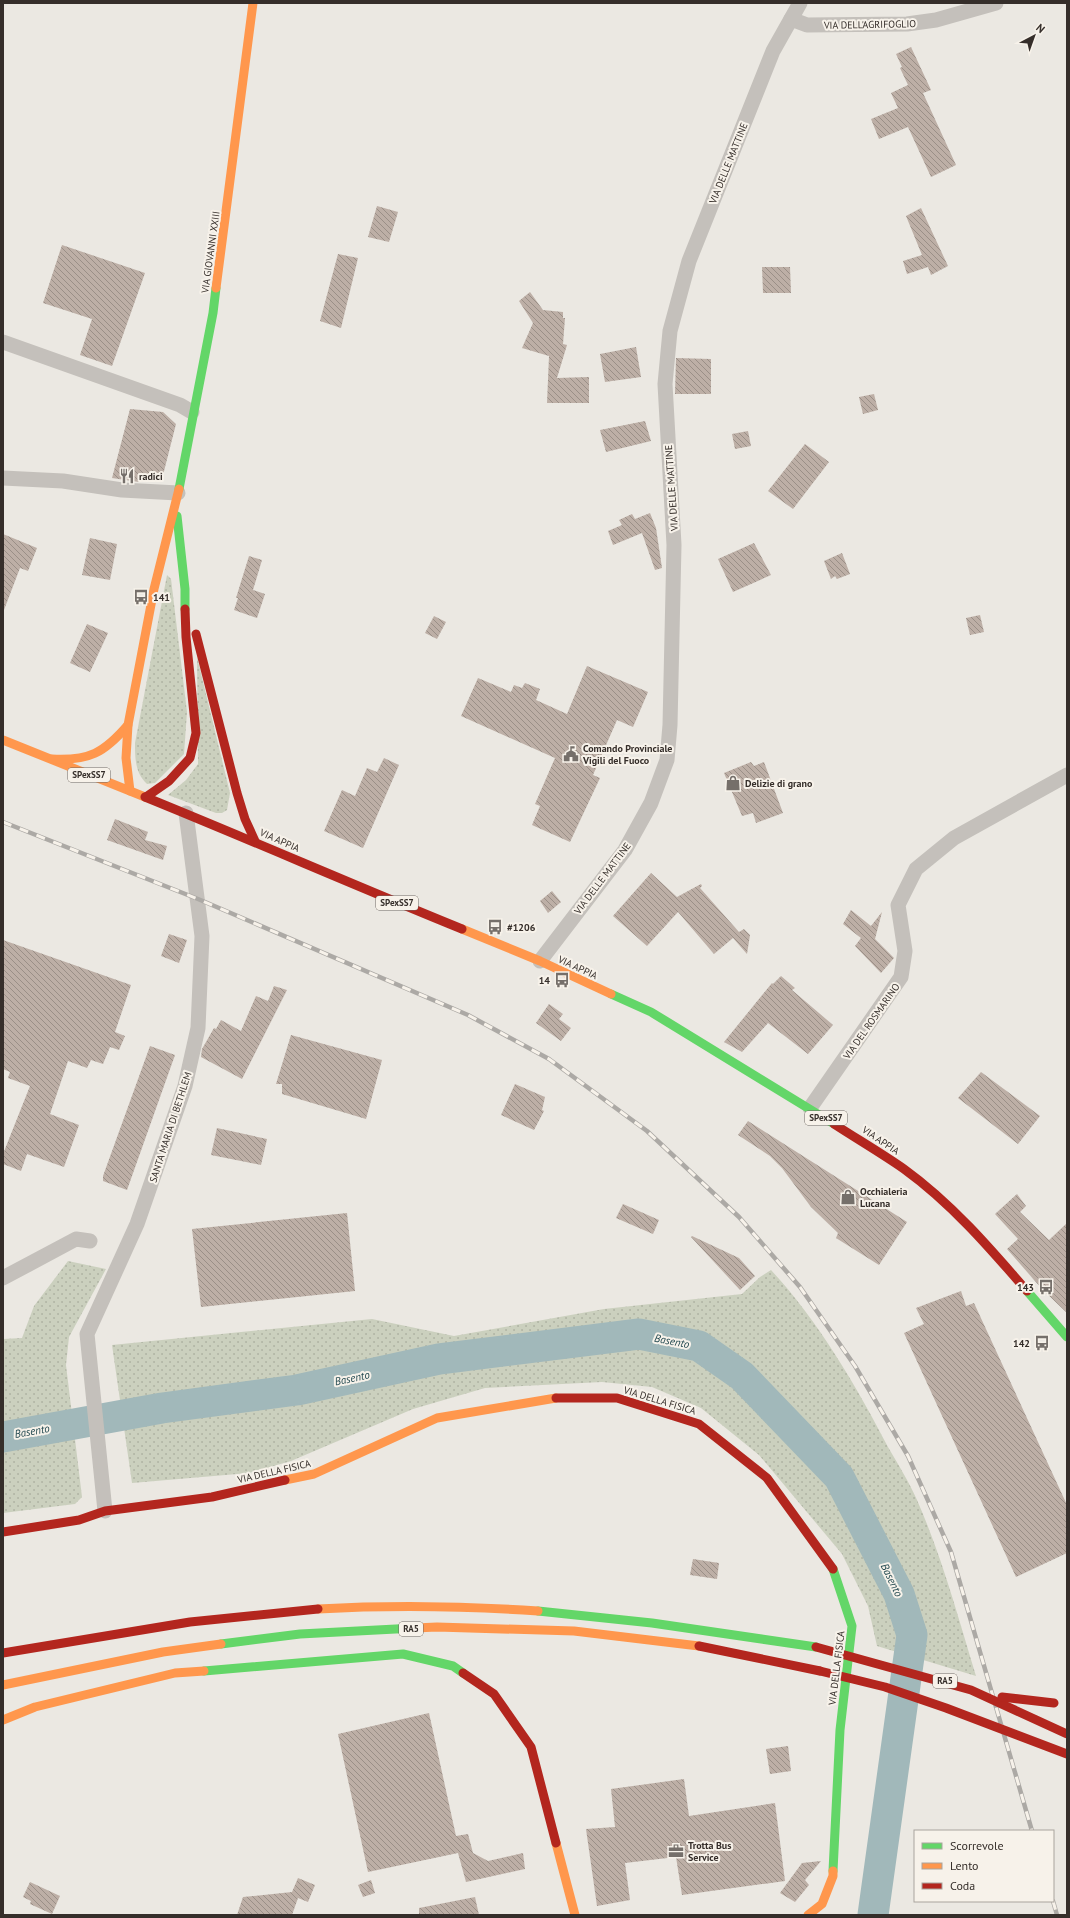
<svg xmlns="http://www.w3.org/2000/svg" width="1070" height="1918" font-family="'PT Sans',sans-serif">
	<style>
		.grass { fill: url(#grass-dots) }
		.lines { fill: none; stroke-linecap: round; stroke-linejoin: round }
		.river { stroke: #a1b8ba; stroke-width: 31 }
		.building { fill: url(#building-back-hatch) }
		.street { stroke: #c4c0bb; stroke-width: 15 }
		.fast { stroke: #63d668; stroke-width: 9 }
		.slow { stroke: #ff974d; stroke-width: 9 }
		.jam { stroke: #b3261e; stroke-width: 9 }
		.rail-casing { stroke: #aca9a5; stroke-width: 4.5 }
		.rail { stroke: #f7f2ea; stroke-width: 3; stroke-dasharray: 9; stroke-linecap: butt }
		.jam-bridge { stroke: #b3261e; stroke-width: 9 }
		.labels { text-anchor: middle; stroke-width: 4; stroke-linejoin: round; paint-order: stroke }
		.shield { fill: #f7f2ea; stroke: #6f6964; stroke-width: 1 }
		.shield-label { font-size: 9px; font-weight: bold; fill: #352e2a }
		.street-label { font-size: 10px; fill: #352e2a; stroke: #f7f2ea }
		.poi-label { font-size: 10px; font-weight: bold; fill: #352e2a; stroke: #f7f2ea; text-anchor: start }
		.water-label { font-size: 11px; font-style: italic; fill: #244a51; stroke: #f7f2ea }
	</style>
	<defs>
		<pattern id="grass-dots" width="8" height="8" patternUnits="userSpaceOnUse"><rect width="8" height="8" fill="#cbd0be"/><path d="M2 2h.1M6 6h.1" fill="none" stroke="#afb3a3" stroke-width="1.8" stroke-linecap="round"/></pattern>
		<pattern id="building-back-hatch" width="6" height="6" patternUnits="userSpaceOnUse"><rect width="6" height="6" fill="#bdafa6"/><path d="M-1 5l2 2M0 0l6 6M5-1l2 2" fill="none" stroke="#9a8f87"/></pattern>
	</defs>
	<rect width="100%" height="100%" fill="#ebe8e2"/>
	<g class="grass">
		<path d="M167,575L171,579L187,712L184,754L155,783L147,784C135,773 135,758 135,743Z"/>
		<polygon points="197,657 230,793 227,810 222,813 216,813 168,795 186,780 198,764"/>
		<polygon points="68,1261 106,1269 69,1337 66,1365 82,1497 75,1504 3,1513 3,1339 22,1338 34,1306"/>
		<path d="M771,1270C817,1319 857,1387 888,1447C898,1464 909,1482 917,1500C942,1557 958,1617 976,1676L877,1646L868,1606L842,1554L759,1455L701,1408L652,1387L602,1382L485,1388L413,1409L291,1461L249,1473L132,1483L112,1345L372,1319L454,1336L604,1309L742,1294L760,1277Z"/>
	</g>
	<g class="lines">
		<polyline class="river" points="3,1437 162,1408 297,1390 439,1359 639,1334 699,1346 742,1376 839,1477 899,1594 912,1635 873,1915"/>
	</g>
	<g class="building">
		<polygon points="911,47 931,90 923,93 956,165 931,177 908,127 879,139 871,119 898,108 891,93 908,85 900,68 902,67 896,54"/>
		<polygon points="377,206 398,212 389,242 368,237"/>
		<polygon points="921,208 948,266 931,275 928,267 907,274 903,261 922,255 906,216"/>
		<polygon points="62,245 145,273 112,366 80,355 92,319 43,303"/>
		<polygon points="338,254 358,258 341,328 320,321"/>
		<polygon points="762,267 790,267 791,293 763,293"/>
		<polygon points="530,292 543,310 563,312 563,318 565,318 563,344 567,345 557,378 589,377 589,403 547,403 549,356 522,348 533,323 519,301"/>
		<polygon points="636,347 641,377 605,382 600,354"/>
		<polygon points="676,358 711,359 711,394 675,394"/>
		<polygon points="874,394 878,410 863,414 859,397"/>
		<polygon points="130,409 163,412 176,424 162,479 141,475 139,482 112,478"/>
		<polygon points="645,421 651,441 606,452 600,430"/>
		<polygon points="748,431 751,446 735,449 732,434"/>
		<polygon points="805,444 829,462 793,509 768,491"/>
		<polygon points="650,513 656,528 662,568 655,570 642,533 613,545 608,531 622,525 619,520 632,514 635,519"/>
		<polygon points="3,534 37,548 28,571 20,568 4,610"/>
		<polygon points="90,538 117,544 110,580 82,575"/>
		<polygon points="754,543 771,575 733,592 718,559"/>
		<polygon points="842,553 850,574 837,579 835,576 831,579 824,561"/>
		<polygon points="249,556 262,560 253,590 265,594 257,618 234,610 238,598 236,598"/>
		<polygon points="980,615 984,632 970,635 966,618"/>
		<polygon points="434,616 446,622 437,639 425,633"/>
		<polygon points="87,624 108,633 90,672 70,663"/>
		<polygon points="587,666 648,692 633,727 617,720 593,775 600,778 570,842 532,825 540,806 535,804 555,758 461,716 478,678 511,692 514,685 522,688 525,683 540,689 536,700 567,714"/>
		<polygon points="384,758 399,765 363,848 324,831 342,790 355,796 367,768 377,772"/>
		<polygon points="751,762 754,766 764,762 783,813 756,823 753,813 742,816 724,773"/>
		<polygon points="115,819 148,832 145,840 167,846 163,860 107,840"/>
		<polygon points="651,873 677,897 701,884 702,886 700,888 739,932 744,929 750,935 747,954 733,938 714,954 678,912 647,946 613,916"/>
		<polygon points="552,891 561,902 548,913 540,901"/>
		<polygon points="851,910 871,926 882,912 875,939 894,958 881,973 855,946 861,938 843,924"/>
		<polygon points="169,934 187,940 179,963 161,956"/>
		<polygon points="3,940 131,985 115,1032 125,1036 119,1050 110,1047 103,1064 91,1060 87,1068 68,1061 50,1114 79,1125 64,1167 27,1154 21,1171 3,1164 3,1154 30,1086 8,1078 10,1072 3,1069"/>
		<polygon points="781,976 795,988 792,990 833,1025 808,1054 768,1023 742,1052 724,1042 772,983 773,984"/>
		<polygon points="274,986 287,990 242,1079 201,1057 202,1049 214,1028 216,1029 221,1020 241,1031 256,996 268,1001"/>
		<polygon points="549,1004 563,1014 559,1019 571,1028 561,1041 536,1023"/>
		<polygon points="291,1035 382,1060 366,1119 282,1094 282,1084 276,1084"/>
		<polygon points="150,1046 175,1055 127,1190 103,1181 103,1176"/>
		<polygon points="981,1072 1040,1116 1018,1144 958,1098"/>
		<polygon points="515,1084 545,1097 542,1110 544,1111 534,1130 501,1115"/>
		<polygon points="748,1121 907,1222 879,1265 836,1238 838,1233 811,1207 782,1168 770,1156 738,1135"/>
		<polygon points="217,1128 267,1139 261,1165 211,1155"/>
		<polygon points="1017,1194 1026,1206 1020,1212 1049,1240 1067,1223 1067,1313 1042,1289 1007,1249 1018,1239 995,1214"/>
		<polygon points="623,1204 659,1220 653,1234 616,1218"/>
		<polygon points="347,1213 355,1291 201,1307 192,1229"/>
		<polygon points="692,1236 739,1258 755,1276 740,1290 691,1237"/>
		<polygon points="961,1291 966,1306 974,1303 1067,1505 1067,1553 1016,1577 904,1333 924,1324 916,1308"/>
		<polygon points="693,1559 719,1563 717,1579 690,1575"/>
		<polygon points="429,1713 456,1836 468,1834 473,1853 488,1861 523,1853 525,1869 466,1882 458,1853 368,1872 338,1734"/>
		<polygon points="788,1746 791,1771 770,1774 766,1749"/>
		<polygon points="684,1779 689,1816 775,1803 785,1881 682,1895 676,1857 625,1863 630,1900 597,1906 586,1829 615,1827 611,1789"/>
		<polygon points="821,1861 805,1880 809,1885 795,1902 780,1893 802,1863"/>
		<polygon points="298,1878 315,1885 308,1902 298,1898 292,1915 237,1915 243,1897 292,1892"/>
		<polygon points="371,1880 375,1893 363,1897 358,1885"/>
		<polygon points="30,1882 60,1896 52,1914 30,1904 31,1901 23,1897"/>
		<polygon points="475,1897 479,1915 419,1915 419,1908"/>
	</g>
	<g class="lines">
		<g class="street">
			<polyline points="791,19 807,25 907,24 936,20 996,3"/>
			<polyline points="3,342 180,405 192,412"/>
			<polyline points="3,478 63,481 122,490 178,493"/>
			<polyline points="540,961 625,850 651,803 667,760 670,725 674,545 665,384 670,331 689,261 773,51 800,3"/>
			<polyline points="810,1108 901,977 905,951 898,905 916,869 954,838 1067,775"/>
			<polyline points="3,1278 76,1239 90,1241"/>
			<polyline points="105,1511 87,1334 137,1224 185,1086 198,1028 202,936 186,813"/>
		</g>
		<g class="fast">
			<polyline points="179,489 213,313 216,288"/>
			<polyline points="177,516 185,589 185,609"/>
			<polyline points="611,994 651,1012 834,1124"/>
			<polyline points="1027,1291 1067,1337"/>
			<polyline points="833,1569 852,1626 840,1730 833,1871"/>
			<polyline points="538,1611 652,1623 816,1647"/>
			<polyline points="221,1644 300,1634 415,1628"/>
			<polyline points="204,1671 403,1654 453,1666 463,1673"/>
		</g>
		<g class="slow">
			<polyline points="216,288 253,3"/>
			<polyline points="3,740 145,797"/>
			<path d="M52,759C89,761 104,753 128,725"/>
			<polyline points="130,791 126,758 128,725 154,589 179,489"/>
			<polyline points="462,929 540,961 611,994"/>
			<polyline points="285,1480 314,1474 437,1418 556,1398"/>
			<path d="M318,1609C391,1605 464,1606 538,1611"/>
			<polyline points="415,1628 437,1627 574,1631 699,1646"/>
			<polyline points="3,1685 163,1652 221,1644"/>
			<polyline points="3,1720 35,1707 175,1673 204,1671"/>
			<polyline points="556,1843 575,1915"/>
			<polyline points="808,1915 822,1904 833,1876 833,1871"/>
		</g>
		<g class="jam">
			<polyline points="196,634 237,793 245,819 255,841"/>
			<path d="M145,797C251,840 356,886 462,929"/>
			<polyline points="146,797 169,781 190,758 196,733 186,637 185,609"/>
			<path d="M834,1124C857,1139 881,1153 904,1169C951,1203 989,1247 1027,1291"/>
			<polyline points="556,1398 617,1398 699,1424 767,1478 833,1569"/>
			<polyline points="3,1532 79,1520 105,1511 212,1497 285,1480"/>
			<polyline points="699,1646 820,1671"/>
			<polyline points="3,1653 190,1622 318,1609"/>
			<polyline points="463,1673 494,1694 531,1747 556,1843"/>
		</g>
		<g class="rail-casing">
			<g id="rail">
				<polyline points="3,822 198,899 468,1015 549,1059 647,1131 739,1217 800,1287 855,1366 908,1456 951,1552 1032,1831"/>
				<polyline points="1053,1901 1057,1915"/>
			</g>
		</g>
		<use href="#rail" class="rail"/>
		<g class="jam-bridge">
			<polyline points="816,1647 971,1690 1067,1734"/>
			<polyline points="820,1671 885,1687 946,1708 1067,1754"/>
			<polyline points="1002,1697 1054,1703"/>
		</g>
	</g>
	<defs>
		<g id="restaurant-bare" transform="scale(1.2)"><path d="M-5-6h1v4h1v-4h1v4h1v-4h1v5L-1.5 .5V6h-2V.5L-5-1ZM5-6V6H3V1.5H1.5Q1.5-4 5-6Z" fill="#756f6a" stroke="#f7f2ea" stroke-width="2.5" paint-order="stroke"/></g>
		<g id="bus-bare" transform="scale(1.2)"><path d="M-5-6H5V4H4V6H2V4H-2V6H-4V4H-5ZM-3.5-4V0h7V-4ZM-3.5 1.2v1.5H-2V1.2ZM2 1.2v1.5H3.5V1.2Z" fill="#756f6a" stroke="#f7f2ea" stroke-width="2.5" paint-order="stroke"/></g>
		<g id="civic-bare" transform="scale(1.2)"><path d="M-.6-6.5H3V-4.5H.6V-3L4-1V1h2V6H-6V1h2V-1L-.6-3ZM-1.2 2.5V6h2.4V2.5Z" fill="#756f6a" stroke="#f7f2ea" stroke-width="2.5" paint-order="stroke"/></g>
		<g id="shop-bare" transform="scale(1.2)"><path d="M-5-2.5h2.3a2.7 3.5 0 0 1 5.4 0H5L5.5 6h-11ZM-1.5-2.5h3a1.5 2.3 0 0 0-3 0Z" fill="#756f6a" stroke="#f7f2ea" stroke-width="2.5" paint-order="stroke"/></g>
		<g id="office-bare" transform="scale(1.2)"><path d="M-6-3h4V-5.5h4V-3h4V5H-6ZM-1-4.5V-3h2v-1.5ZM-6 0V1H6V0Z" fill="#756f6a" stroke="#f7f2ea" stroke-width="2.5" paint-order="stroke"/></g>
	</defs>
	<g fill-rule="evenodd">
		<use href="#restaurant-bare" x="127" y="476"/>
		<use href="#bus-bare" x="141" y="597"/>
		<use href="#civic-bare" x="571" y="754"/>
		<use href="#shop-bare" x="733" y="783"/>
		<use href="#bus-bare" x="495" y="927"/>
		<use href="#bus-bare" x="562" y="980"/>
		<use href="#shop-bare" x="848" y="1197"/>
		<use href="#bus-bare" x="1046" y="1287"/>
		<use href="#bus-bare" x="1042" y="1343"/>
		<use href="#office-bare" x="676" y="1851"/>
	</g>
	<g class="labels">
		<g class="shield">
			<rect x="68" y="768" width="42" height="14" rx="3"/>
			<rect x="376" y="896" width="42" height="14" rx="3"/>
			<rect x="805" y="1111" width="42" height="14" rx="3"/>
			<rect x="399" y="1622" width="24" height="14" rx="3"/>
			<rect x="933" y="1674" width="24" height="14" rx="3"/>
		</g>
		<g class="shield-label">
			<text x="89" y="778">SPexSS7</text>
			<text x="397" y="906">SPexSS7</text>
			<text x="826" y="1121">SPexSS7</text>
			<text x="411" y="1632">RA5</text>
			<text x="945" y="1684">RA5</text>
		</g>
		<g class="street-label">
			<text transform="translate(870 24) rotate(-1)" y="4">VIA DELL'AGRIFOGLIO</text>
			<text transform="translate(728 163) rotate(-68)" y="4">VIA DELLE MATTINE</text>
			<text transform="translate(210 252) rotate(-82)" y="4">VIA GIOVANNI XXIII</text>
			<text transform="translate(671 488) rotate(-94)" y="4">VIA DELLE MATTINE</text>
			<text transform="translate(280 840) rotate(24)" y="4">VIA APPIA</text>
			<text transform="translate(602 878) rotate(-53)" y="4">VIA DELLE MATTINE</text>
			<text transform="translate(578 967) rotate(25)" y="4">VIA APPIA</text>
			<text transform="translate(871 1021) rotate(-55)" y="4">VIA DEL ROSMARINO</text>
			<text transform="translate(170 1127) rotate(-72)" y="4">SANTA MARIA DI BETHLEM</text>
			<text transform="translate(881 1140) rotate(34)" y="4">VIA APPIA</text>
			<text transform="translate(660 1400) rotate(17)" y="4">VIA DELLA FISICA</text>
			<text transform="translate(274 1471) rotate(-13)" y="4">VIA DELLA FISICA</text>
			<text transform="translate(836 1668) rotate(-83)" y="4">VIA DELLA FISICA</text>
		</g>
		<g class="poi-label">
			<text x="139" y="480">radici</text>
			<text x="153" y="601">141</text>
			<text x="583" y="752">Comando Provinciale<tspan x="583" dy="12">Vigili del Fuoco</tspan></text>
			<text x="745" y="787">Delizie di grano</text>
			<text x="507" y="931">#1206</text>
			<text x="550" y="984" text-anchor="end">14</text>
			<text x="860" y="1195">Occhialeria<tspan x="860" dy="12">Lucana</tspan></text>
			<text x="1034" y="1291" text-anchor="end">143</text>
			<text x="1030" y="1347" text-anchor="end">142</text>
			<text x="688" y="1849">Trotta Bus<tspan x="688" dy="12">Service</tspan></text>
		</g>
		<g class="water-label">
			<text transform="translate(672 1341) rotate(11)" y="4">Basento</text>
			<text transform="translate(352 1378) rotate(-12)" y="4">Basento</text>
			<text transform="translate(32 1431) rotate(-10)" y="4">Basento</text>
			<text transform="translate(892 1580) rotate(64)" y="4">Basento</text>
		</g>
	</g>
	<rect width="1070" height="1918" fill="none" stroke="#352e2a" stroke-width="8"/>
	<rect x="914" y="1830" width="140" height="72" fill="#f7f2ea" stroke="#a9a49d"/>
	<rect x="922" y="1843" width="20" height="6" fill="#63d668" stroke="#a9a49d"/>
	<text x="950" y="1850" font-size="12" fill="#352e2a">Scorrevole</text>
	<rect x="922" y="1863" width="20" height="6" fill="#ff974d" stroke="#a9a49d"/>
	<text x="950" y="1870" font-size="12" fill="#352e2a">Lento</text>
	<rect x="922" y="1883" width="20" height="6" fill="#b3261e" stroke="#a9a49d"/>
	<text x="950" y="1890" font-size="12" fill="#352e2a">Coda</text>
	<g transform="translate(1034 36) rotate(41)" stroke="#f7f2ea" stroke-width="3" paint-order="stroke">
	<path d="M0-3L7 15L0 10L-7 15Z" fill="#352e2a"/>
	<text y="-6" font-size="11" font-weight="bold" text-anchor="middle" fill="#352e2a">N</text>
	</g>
</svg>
